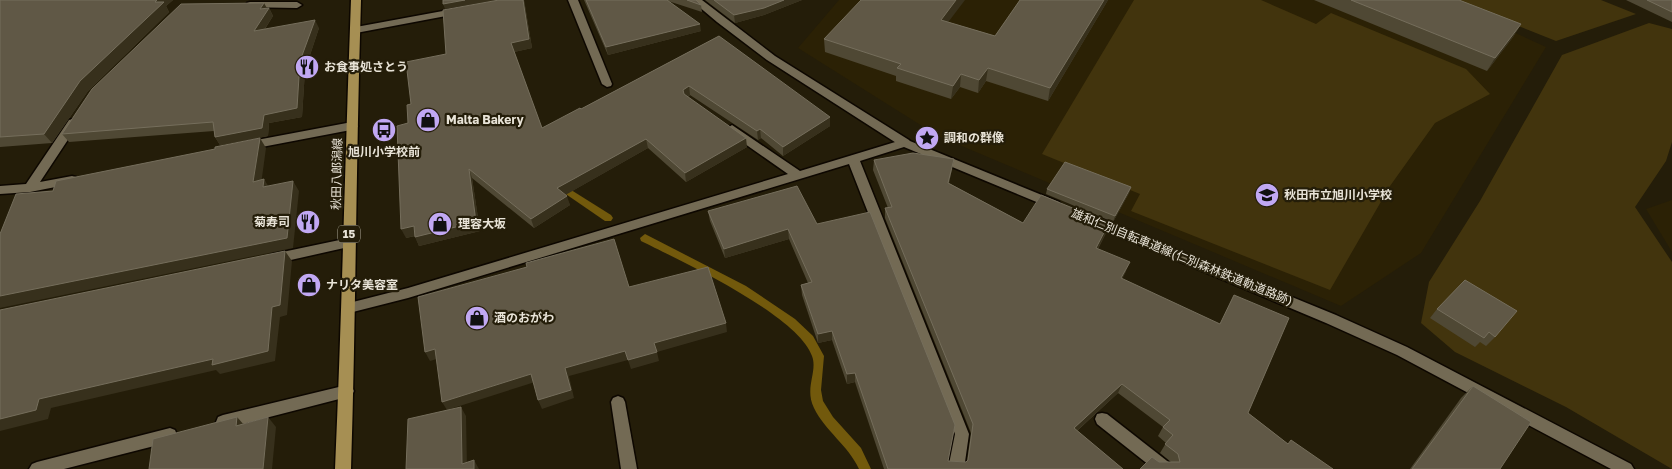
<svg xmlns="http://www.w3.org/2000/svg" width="1672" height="469" font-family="'Golos Text','Noto Sans JP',sans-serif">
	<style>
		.built { fill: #2b2105 }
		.green { fill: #42340d }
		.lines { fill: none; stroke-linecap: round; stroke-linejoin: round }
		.stream { fill: #72590c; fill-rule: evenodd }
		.service-casing { stroke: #0d0700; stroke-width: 3 }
		.minor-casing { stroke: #0d0700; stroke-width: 3 }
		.primary-casing { stroke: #0d0700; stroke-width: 3 }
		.service { fill: #736a54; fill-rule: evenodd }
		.minor { fill: #736a54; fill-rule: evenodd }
		.primary { fill: #a68f53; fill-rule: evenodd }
		.wall { fill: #4f4834 }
		.shaded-wall { fill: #37301c }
		.building { fill: #605846; stroke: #756e5c }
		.labels { text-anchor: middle; stroke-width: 4.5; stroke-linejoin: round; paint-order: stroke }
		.shield { fill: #241d09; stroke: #ada899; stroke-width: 1 }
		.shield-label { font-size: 11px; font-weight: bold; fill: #e8e3d7 }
		.poi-label { font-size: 12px; font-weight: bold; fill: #e8e3d7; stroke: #241d09; text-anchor: start }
		.street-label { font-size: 12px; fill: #e8e3d7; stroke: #241d09 }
	</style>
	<rect width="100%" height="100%" fill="#241d09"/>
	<g class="built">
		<polygon points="839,0 1443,0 1546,47 1421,253 1341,306 938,136 798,48"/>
		<polygon points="1672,200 1672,252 1646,209"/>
	</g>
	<g class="green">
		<polygon points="1134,0 1261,0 1316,24 1331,13 1466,69 1490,94 1435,123 1390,186 1330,290 1131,211 1140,194 1042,154"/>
		<polygon points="1453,0 1601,0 1636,14 1556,41"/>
		<polygon points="1649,23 1672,29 1672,142 1666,161 1635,207 1672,262 1672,469 1566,407 1455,352 1421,323 1429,282 1480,201 1562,55"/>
	</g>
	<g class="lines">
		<g class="stream">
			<polygon points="560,183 611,215 613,218 611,221 605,221 557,188 555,186"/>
			<path d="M645,234L746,286L795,319L813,336L824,356L821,390L823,401L833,417L861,448L871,469H859C848,445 825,431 814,408C804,388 818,372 812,356C798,315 681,261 641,241L640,238Z"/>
		</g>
		<g class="service-casing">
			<polygon id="service" points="691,0 702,0 775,56 909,140 911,143 909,146 901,146 767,60 717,22"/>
		</g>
		<g class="minor-casing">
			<g id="minor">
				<polygon points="568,0 578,0 612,84 611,86 607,87 602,84"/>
				<polygon points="250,2 297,2 302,5 297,8 247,7 247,3"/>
				<polygon points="459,8 462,9 462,13 356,33 351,30 356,27"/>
				<polygon points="73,119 79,123 40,182 72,176 76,177 78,180 76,183 30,192 0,194 0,186 26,184 69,120"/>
				<polygon points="352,122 358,126 356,129 246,150 240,146 246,142"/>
				<polygon points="732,125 800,171 905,139 1059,202 1061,205 1059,208 1051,208 904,147 860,161 969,434 964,469 948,469 955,434 849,164 408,298 349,313 344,312 342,308 344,304 349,303 408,288 788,174 728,132 726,129"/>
				<polygon points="1094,216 1336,315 1407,347 1631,464 1634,469 1611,469 1397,355 1326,323 1090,224 1088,221 1090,218"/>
				<polygon points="349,238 353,240 355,243 353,246 273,264 268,262 267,259 268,256 273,254"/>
				<polygon points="347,385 352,387 354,391 352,395 347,397 223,429 218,427 216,422 218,417 223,415"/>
				<polygon points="618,396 623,398 625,402 637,469 621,469 611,402 613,398"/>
				<polygon points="1102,413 1107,414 1171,464 1174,469 1154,469 1097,424 1095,419 1097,414"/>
				<polygon points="170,428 175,430 177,435 175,440 170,442 64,469 29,469 32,464 37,462"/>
			</g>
		</g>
		<g class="primary-casing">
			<path id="primary" d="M351,0H361C356,156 356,313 351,469H335C342,313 345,156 351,0Z"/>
		</g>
		<use href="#service" class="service"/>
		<use href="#minor" class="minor"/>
		<use href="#primary" class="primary"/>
	</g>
	<g class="wall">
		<polygon points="0,0 173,0 166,6 169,12 88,91 52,143 0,147"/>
		<polygon points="499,0 524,0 532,48 514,52 542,128 581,109 719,36 830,126 783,156 761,138 758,140 690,95 688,97 747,147 686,182 648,148 565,195 570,205 534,228 472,178 480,231 419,246 415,236 406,238 408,123 411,104 446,54"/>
		<polygon points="584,0 696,0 701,5 702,12 668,1 701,31 608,55"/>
		<polygon points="705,0 802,0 764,15 735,23"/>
		<polygon points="1020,0 1108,0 1048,101 986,81 978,93 960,87 951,99 896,81 896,76 825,52 824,39 948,22 995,36"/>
		<polygon points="1314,0 1459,0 1521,24 1513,37 1487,71"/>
		<polygon points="1626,0 1672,0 1672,22"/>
		<polygon points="267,8 269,8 273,16 265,29 319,28 305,70 302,117 269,123 268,136 220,145 215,137 214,131 69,142 62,134"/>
		<polygon points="874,160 952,169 949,183 1023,223 1109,223 1106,233 1098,249 1126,271 1122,279 1248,413 1288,444 1333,469 1159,462 1171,462 1160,453 1166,443 1158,436 1163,427 1118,393 1077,431 1123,469 884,469 855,382 847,384 832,340 818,343 802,295 801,285 808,283 789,239 725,258 710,221 708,211 817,224 948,461 966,462 967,461 971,433 885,218 885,208 888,208 873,170"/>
		<polygon points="1131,187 1129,193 1113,222 1046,194 1047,189"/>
		<polygon points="1465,280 1495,337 1486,346 1480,342 1475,347 1430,318 1437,309"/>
		<polygon points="1473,386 1500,469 1410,469 1461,398"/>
	</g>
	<g class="shaded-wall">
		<polygon points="157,0 173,0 166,6 169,12 88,91 52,143 44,134 80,81"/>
		<polygon points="465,0 498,0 445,9 443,4"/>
		<polygon points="523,0 525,5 532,48 514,52 511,43"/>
		<polygon points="784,0 802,0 764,15 735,23 734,15"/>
		<polygon points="956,0 965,0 940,33 941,20"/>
		<polygon points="1104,0 1108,0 1048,101 1050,88"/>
		<polygon points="264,3 268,10 269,8 273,16 258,39 254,31 260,9"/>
		<polygon points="315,20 319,28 305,70 302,117 269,123 268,136 220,145 215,137 264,115 300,61"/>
		<polygon points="700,24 701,31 608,55 606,47"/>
		<polygon points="1521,24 1513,37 1487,71 1495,58"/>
		<polygon points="988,68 986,81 978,93 979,80"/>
		<polygon points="961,74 960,87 951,99 953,86"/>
		<polygon points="689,86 690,95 684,99 683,90"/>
		<polygon points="830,117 830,126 783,156 783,147"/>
		<polygon points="760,129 761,138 758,140 757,131"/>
		<polygon points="260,138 266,148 260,192 253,182"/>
		<polygon points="746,138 747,147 686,182 685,173"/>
		<polygon points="646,139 648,148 560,198 557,188"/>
		<polygon points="954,159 952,169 947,193 948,183"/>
		<polygon points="469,169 472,178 480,231 419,246 415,237"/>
		<polygon points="264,179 270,189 263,187"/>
		<polygon points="293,181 299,191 293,248 0,308 0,296"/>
		<polygon points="1131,187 1129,193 1113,222 1115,216"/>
		<polygon points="567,196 570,205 534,228 531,219"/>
		<polygon points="1109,223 1106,233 1093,258 1096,248"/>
		<polygon points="414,226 418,235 406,238 401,229"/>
		<polygon points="788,229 789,239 725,258 724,249"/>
		<polygon points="285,251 292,261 287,315 280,317 275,361 220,374 216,370 51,408 48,419 0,431 0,419 39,399 272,307"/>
		<polygon points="1130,262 1126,271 1117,288 1121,278"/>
		<polygon points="726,323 727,332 657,352 659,361 631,369 628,360 654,343"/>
		<polygon points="832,331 832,340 818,343 818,334"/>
		<polygon points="435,349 440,358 430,361 425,352"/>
		<polygon points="625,351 628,360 569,376 574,398 542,409 538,400 565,368"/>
		<polygon points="855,373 855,382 847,384 847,374"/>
		<polygon points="531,374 535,382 447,410 442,402"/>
		<polygon points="1122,384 1118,393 1070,437 1074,428"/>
		<polygon points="461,407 466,416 467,469 462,464"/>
		<polygon points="237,417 245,426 236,426"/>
		<polygon points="268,417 276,427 272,469 263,469"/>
		<polygon points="474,460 479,469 474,469"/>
	</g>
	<g class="building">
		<polygon points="0,0 157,0 155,2 164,2 80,81 44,134 0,137"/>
		<polygon points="443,0 465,0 443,4"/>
		<polygon points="499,0 523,0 529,39 511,43 542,128 580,108 581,109 719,36 830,117 783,147 760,129 757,131 689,86 683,90 684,94 746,138 685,173 646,139 557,188 567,196 531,219 469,169 476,222 415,237 414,226 401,229 397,126 408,123 407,105 411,104 406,62 446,54 443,10"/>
		<polygon points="586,0 667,0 700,24 606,47"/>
		<polygon points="687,0 696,0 701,5"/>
		<polygon points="714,0 784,0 764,8 734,15"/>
		<polygon points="861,0 956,0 941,20 995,36 1020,0 1104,0 1050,88 988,68 979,80 961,74 953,86 897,68 901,64 824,39"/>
		<polygon points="1351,0 1459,0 1521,24 1495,58"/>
		<polygon points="1647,0 1672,0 1672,12"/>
		<polygon points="264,3 260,9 269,8 254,31 315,20 300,61 297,108 264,115 262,128 215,137 213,122 62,134 92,89 181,4"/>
		<polygon points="260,138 253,182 264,179 263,187 293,181 287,238 0,296 0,234 16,194 53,191 56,181 215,149 215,147"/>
		<polygon points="913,153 954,159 948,183 1023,223 1041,195 1109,223 1096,248 1130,262 1121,278 1220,324 1234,295 1289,318 1248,413 1288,444 1291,440 1333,469 1140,469 1152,457 1159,462 1180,462 1178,454 1165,444 1173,435 1163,427 1170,420 1122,384 1074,428 1123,469 888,469 855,373 847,374 832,331 818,334 801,285 812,282 788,229 724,249 708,211 797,186 817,224 870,212 955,425 948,461 966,462 968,460 973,424 885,208 892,207 874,160"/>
		<polygon points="1065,162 1131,187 1115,216 1047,189"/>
		<polygon points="614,239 629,287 708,267 726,323 654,343 657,352 628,360 625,351 565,368 571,390 538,400 531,374 442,402 435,349 425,352 418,297 527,267 526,263"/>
		<polygon points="285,251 280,305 272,307 268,351 212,365 213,359 39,399 36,410 0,419 0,310"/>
		<polygon points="1465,280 1517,311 1495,337 1489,332 1484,338 1437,309"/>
		<polygon points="1473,386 1531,422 1500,469 1412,469"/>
		<polygon points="461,407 462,464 474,460 474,469 406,469 408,419"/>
		<polygon points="237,417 236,426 268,417 263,469 149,469 153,439"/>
	</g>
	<defs>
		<g id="restaurant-disc" transform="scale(1.25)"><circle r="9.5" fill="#c1a8f3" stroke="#241d09"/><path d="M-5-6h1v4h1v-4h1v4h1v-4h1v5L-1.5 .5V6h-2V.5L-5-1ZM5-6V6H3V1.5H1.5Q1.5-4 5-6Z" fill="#111"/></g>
		<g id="shop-disc" transform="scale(1.25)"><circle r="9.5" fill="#c1a8f3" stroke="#241d09"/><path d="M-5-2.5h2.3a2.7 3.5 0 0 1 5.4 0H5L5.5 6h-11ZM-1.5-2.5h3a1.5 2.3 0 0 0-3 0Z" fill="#111"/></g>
		<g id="bus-disc" transform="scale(1.25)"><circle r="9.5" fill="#c1a8f3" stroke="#241d09"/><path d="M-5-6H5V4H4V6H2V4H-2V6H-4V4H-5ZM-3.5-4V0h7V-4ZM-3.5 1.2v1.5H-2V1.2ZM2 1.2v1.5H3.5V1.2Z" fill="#111"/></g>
		<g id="sight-disc" transform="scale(1.25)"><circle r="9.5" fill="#c1a8f3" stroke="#241d09"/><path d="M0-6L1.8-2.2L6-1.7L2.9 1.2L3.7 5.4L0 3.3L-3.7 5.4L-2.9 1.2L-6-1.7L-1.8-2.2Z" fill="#111"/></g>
		<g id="school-disc" transform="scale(1.25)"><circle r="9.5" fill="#c1a8f3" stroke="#241d09"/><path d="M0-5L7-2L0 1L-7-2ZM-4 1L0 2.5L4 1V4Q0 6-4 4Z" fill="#111"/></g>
	</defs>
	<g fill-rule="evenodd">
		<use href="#restaurant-disc" x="307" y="67"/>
		<use href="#shop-disc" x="428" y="120"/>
		<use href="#bus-disc" x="384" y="130"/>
		<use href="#sight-disc" x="927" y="138"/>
		<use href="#school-disc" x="1267" y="195"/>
		<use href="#restaurant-disc" x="308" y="222"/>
		<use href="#shop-disc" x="440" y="224"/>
		<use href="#shop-disc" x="309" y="285"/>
		<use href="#shop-disc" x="477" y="318"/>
	</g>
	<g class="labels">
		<rect class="shield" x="338" y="225.5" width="22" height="17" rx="4"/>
		<g class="shield-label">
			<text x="349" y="238">15</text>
		</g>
		<g class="poi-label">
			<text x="324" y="71">お食事処さとう</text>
			<text x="446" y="124">Malta Bakery</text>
			<text x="944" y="142">調和の群像</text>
			<text x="384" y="156" text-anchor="middle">旭川小学校前</text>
			<text x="1284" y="199">秋田市立旭川小学校</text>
			<text x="290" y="226" text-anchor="end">菊寿司</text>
			<text x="458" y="228">理容大坂</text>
			<text x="326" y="289">ナリタ美容室</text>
			<text x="494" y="322">酒のおがわ</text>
		</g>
		<g class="street-label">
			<text transform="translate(337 174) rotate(-89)" y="4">秋田八郎潟線</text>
			<text transform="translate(1182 257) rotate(22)" y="4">雄和仁別自転車道線(仁別森林鉄道軌道路跡)</text>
		</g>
	</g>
</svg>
